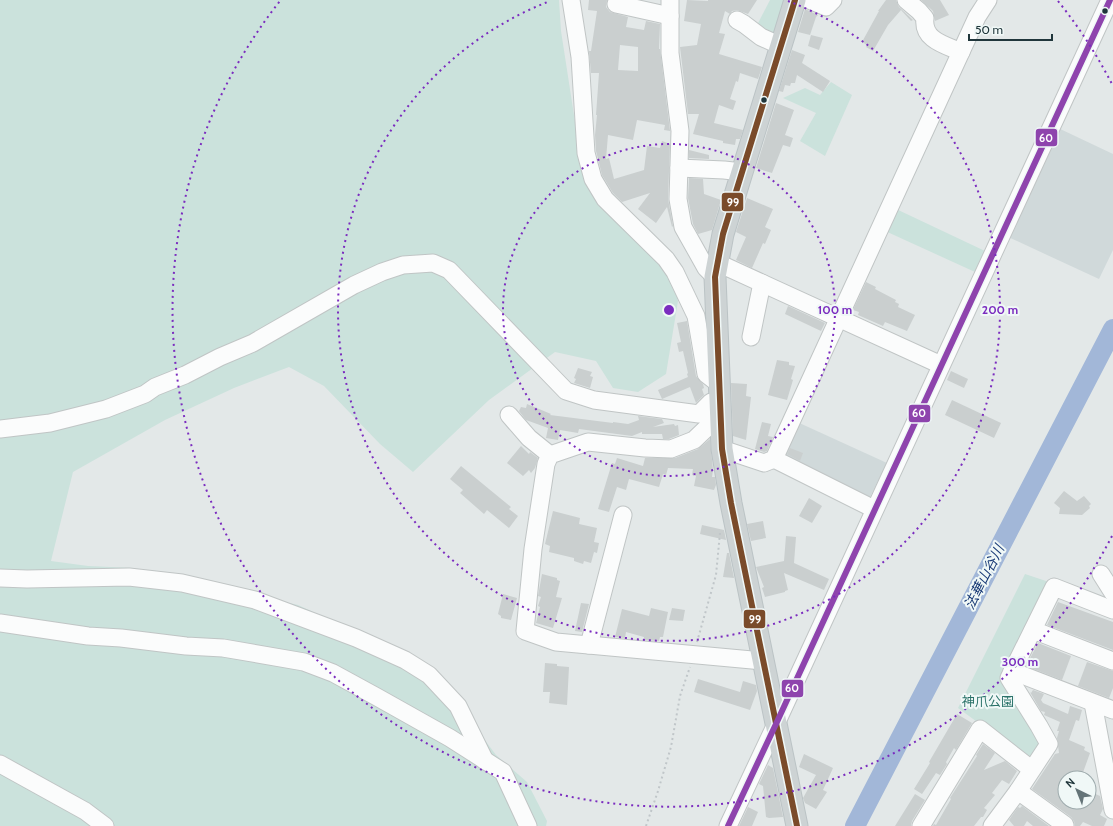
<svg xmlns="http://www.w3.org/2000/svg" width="1113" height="826" font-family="Cabin,'Noto Sans JP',sans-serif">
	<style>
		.built { fill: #d0d9da }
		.green { fill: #cbe2dc }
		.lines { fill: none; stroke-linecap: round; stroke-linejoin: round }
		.river { stroke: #a2b7d8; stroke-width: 20 }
		.building { fill: #cacfcf; fill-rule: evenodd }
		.minor-casing { stroke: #c0c5c5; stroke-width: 19 }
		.major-casing { stroke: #bbc3c5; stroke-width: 23 }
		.path { stroke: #c0c6c9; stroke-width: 2; stroke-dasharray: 2 3; stroke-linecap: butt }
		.minor { stroke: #fbfcfc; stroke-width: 17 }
		.major { stroke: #cdd3d4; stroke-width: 21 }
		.bus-1-casing { stroke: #f0f8f7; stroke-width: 9 }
		.bus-2-casing { stroke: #f0f8f7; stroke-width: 9 }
		.bus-1 { stroke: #7a4b2a; stroke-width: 6 }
		.bus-2 { stroke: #8e44ad; stroke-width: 6 }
		.ring { fill: none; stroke: #7b2cbf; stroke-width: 2; stroke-dasharray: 2 4 }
		.bus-dot { fill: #20363b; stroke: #f0f8f7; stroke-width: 1.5 }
		.labels { text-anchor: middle; stroke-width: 4; stroke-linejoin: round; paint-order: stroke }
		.park-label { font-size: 13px; fill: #2a7269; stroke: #f0f8f7 }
		.water-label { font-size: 14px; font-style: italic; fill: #1a3b77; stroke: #f0f8f7 }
		.centre { fill: #7b2cbf; stroke: #f0f8f7; stroke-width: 2 }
		.ring-label { font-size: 12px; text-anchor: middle; font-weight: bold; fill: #7b2cbf; stroke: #f0f8f7; stroke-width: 4; stroke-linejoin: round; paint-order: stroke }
		.line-badge { stroke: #f0f8f7; stroke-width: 1.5 }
		.badge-label { font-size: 11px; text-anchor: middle; font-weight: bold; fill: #fff }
	</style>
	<rect width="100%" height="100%" fill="#e3e8e8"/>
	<g class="built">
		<polygon points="1056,127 1113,154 1113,250 1099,279 1006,236"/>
		<polygon points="795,421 887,463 868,501 781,460"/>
	</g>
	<g class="green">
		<polygon points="0,0 559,0 561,31 582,167 670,272 678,301 666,374 638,392 613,388 596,361 555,352 489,400 413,472 380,444 324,386 289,367 234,388 165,420 73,472 51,561 88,566 133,568 298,605 387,646 478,731 496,755 527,782 547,821 546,826 0,826"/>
		<polygon points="770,0 791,0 780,38 756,27"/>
		<polygon points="831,82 852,95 825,156 800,141 816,113 783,98 805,88 820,95"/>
		<polygon points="894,208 985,251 975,272 883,230"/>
		<polygon points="1025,574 1049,582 1003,670 1007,686 1040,738 1039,749 1028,759 958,708"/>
	</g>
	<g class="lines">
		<polyline class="river" points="855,826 1113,329"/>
	</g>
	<g class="building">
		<path d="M589,0H607L606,7L610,12L628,17L626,27L644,30L646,21L660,24L659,49H660L670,131L664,130L665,125L637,120L633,140L608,135L606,159L609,158L614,179L644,170L647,146L660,148L662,141L670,144L668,199L673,226L672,227L667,207L656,223L638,209L650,193L622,202L613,193L602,175L596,151L595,135L597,115H596L599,73H591L589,51H591L597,11L588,10ZM620,45L638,47V71L618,70Z"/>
		<polygon points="687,0 708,1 708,0 757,0 748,14 737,10 732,11 730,14 725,11 719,33 725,34 719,54 762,67 758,79 740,73 738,82 736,81 730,99 736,101 733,110 719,105 714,123 743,130 740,139 736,139 735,145 723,143 723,141 693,134 699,114 688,114 680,47 697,45 701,24 684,21"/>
		<polygon points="886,0 896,0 899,7 913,20 911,21 901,10 888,25 873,51 866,47 867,45 862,42 879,11 878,11"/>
		<polygon points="921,0 940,0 949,15 935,21 933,11"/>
		<polygon points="805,9 818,15 816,17 810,35 798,32"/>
		<polygon points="811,35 823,38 819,50 808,46"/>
		<polygon points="792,50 805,55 802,63 830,81 823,92 797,75 795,83 791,83 790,86 785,85 783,92 779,91"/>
		<polygon points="776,103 794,110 785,135 793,138 790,147 783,145 772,173 756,168"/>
		<polygon points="689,150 709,155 709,159 689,158"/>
		<polygon points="689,178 703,179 704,194 721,200 712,230 698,234 693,224 688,198"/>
		<polygon points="747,198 773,209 765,227 771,230 765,244 763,243 752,268 736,260 746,237 736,232"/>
		<polygon points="866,282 876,287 875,289 896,300 895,302 899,304 898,307 915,315 907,331 885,322 883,326 858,315 859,312 853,310"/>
		<polygon points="788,306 825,323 821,331 785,314"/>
		<polygon points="687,321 696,376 703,384 704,388 702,389 704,395 696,403 690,387 662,399 658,390 688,377 687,374 688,373 683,351 679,352 677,343 681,342 677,323"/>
		<polygon points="777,360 789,362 789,365 795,366 791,379 793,380 787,400 768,395"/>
		<polygon points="578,368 592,372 590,376 593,377 590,388 574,383 576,379 574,378"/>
		<polygon points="951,371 968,379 964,388 947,380"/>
		<polygon points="731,383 747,384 746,396 751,397 746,440 733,436"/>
		<polygon points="952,400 1001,423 994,438 945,415"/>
		<polygon points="527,404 551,414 550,415 613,423 613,422 628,424 639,420 638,416 662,419 664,423 653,427 674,424 675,426 678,425 679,435 669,439 663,439 662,434 642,434 642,432 632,436 579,429 578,433 560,430 558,440 546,438 548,428 526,420 519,411 521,407 526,408"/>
		<polygon points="762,422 771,424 768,436 773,437 767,451 764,452 755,449"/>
		<polygon points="710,439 713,470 712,477 715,477 716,485 714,490 694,486 696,476 692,475 693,469 668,468 666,475 663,474 659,487 629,479 626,490 617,487 609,512 598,509 612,463 615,464 617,458 643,466 645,458 675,458 698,449"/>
		<polygon points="521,446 529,454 530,452 538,458 535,468 531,473 529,470 523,476 507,463"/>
		<polygon points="790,448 803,453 800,461 787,454"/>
		<polygon points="461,466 511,507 509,509 518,516 509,528 487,510 484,514 460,493 463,490 450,479"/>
		<polygon points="1064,491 1077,501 1084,496 1091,504 1089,506 1090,508 1082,515 1059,514 1060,508 1054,503"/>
		<polygon points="809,498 822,506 812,523 799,516"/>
		<polygon points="553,511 580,518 579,524 597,528 594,542 599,543 597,553 594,552 591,563 584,561 583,564 574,561 574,558 549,552 550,546 545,544"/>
		<polygon points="763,521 766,538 751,541 747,524"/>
		<polygon points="702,525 724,530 726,540 700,534"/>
		<polygon points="786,536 796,537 794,563 829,579 824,590 784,573 788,590 785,591 785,592 765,597 762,588 764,587 756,567 784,561"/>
		<polygon points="727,553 729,553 734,578 723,577"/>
		<polygon points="542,574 557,578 557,580 560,581 556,597 562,598 553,628 536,623 540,607 538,606 541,597 538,596"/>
		<polygon points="503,594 517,598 511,620 501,618 501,616 498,614"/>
		<polygon points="1058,602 1113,622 1113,650 1047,625"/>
		<polygon points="581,603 589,604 582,632 575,631"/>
		<polygon points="651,608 668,612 663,637 660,637 659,641 644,640 644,637 626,632 625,638 615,637 622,609 649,616"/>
		<polygon points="672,608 685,610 683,621 669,620"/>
		<polygon points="1038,643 1071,656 1062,680 1026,666"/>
		<polygon points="1087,662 1113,671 1113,688 1109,698 1078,686"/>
		<polygon points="545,663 557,664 557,666 569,667 567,705 549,703 550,692 543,692"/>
		<polygon points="698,679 740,692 743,681 756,685 757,691 750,710 694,692"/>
		<polygon points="1033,690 1044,694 1041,700 1043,703 1068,714 1070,706 1082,710 1079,721 1076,720 1069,740 1085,747 1084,750 1090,753 1081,778 1065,778 1065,802 1089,802 1089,791 1100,796 1103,809 1100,815 1107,819 1104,826 1092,826 1083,822 1080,826 1075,826 1074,821 1071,817 1032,789 1055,754 1059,753 1057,738 1059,731 1057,731 1060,722 1044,715 1045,712 1041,711 1030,692 1031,693"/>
		<polygon points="957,714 972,723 956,750 954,748 946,762 947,764 940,775 936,773 922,794 914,789 930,763 929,762"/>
		<polygon points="983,744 995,753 984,770 1005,761 1017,771 1009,784 1002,780 992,793 995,795 984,808 987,810 983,817 981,817 974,826 933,826 934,824 936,825 951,799 950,798 977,756 976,755"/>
		<polygon points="804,754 833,768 823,790 827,792 816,809 805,803 803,798 816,775 799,767"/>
		<polygon points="768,765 773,768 783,817 769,818 766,817 763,786 759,784"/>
		<polygon points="915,794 925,800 912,821 911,826 895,826"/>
		<polygon points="1022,806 1049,826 1033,826 1027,821 1024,826 1014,826 1009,820 1018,807 1020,808"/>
		<polygon points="748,807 758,812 752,826 739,826"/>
	</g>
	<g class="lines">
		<g class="minor-casing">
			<g id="minor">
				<polyline points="571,0 580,57 586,153 593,179 605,199 666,259 675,272 696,316 706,374 719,384"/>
				<polyline points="670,0 670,53 680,131 678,199 683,227 706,268 715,277"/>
				<polyline points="809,0 826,7 833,0"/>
				<path d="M906,0L919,11L925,18C922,40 945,45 961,52"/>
				<polyline points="616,4 670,16"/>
				<polyline points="737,20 744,24 761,37 781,46"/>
				<polyline points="679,168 724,170 742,172"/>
				<polyline points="718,263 941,365"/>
				<polyline points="751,337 762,283"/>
				<polyline points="509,415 529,438 550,455"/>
				<polyline points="0,429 50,423 106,409 145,394 155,387 185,375 220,357 253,343 354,285 382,272 403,265 433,263 449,270 566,391 594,400 699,414 711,402 720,403 715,420 694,440 671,449 645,448 588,442 550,455 546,464 533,549 525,631 556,642 763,661"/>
				<polyline points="722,449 764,463 774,459 977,17 988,0"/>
				<polyline points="774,459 874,509"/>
				<polyline points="1101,574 1113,593"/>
				<polyline points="0,578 27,579 129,577 182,583 255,600 356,638 405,660 429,675 458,706 485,761"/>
				<polyline points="0,623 88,636 121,638 186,646 223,648 304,662 333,673 377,697 450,738 503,772 528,826"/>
				<polyline points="1033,630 1113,661"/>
				<polyline points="589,645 623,515"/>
				<polyline points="1012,671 1113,710"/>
				<polyline points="1093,703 1113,810"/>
				<polyline points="0,764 85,811 105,826"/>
				<polyline points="1018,791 1065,825 1064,826"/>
				<polyline points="728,826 776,724 1110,0"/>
				<polyline points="921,826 980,729 1031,769"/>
				<polyline points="992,826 1018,791 1049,744 1039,726 1009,678 1054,587 1113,610"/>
			</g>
		</g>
		<g class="major-casing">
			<polyline id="major" points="795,0 723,234 715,277 722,449 731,503 797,826"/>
		</g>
		<g class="path">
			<polyline points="697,642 716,575 720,533"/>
			<polyline points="646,826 658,791 671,747 680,696 690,667"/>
		</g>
		<use href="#minor" class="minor"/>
		<use href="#major" class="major"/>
		<g class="bus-1-casing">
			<polyline id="bus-1" points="795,0 723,234 715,277 722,449 731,503 797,826"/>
		</g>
		<g class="bus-2-casing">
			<polyline id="bus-2" points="728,826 776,724 1110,0"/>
		</g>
		<use href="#bus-1" class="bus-1"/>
		<use href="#bus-2" class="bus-2"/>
	</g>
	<g class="ring">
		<circle cx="669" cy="310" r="166"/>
		<path d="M788 1A331 331 0 1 1 550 1"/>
		<path d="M1112 536A497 497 0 1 1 280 1M1058 1A497 497 0 0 1 1112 84"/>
	</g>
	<g class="bus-dot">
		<circle cx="1105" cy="11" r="3.5"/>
		<circle cx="764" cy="100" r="3.5"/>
	</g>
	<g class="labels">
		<g class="park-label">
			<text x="988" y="706">神爪公園</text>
		</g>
		<g class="water-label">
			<text transform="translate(984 577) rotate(-63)" y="5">法華山谷川</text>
		</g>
	</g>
	<circle cx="669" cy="310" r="6" class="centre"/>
	<g class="ring-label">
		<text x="835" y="314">100 m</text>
		<text x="1000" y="314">200 m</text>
		<text x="1020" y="666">300 m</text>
	</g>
	<g class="line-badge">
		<rect x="1035" y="128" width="23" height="19" rx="4" fill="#8e44ad"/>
		<rect x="721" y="192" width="23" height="20" rx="4" fill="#7a4b2a"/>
		<rect x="908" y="404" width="23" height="19" rx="4" fill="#8e44ad"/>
		<rect x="743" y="609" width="23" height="20" rx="4" fill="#7a4b2a"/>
		<rect x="781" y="679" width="23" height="19" rx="4" fill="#8e44ad"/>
	</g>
	<g class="badge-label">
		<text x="1046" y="142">60</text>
		<text x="733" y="206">99</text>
		<text x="919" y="417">60</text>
		<text x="755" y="623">99</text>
		<text x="792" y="692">60</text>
	</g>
	<g transform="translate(1077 790) rotate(317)"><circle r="19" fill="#f0f8f7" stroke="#9daaac"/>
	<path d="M0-3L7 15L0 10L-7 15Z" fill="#647478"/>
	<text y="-6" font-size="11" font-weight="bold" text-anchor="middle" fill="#20363b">N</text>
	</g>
	<path d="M969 34v6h83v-6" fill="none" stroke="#20363b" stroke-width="2"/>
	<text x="975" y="34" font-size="12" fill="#20363b" stroke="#f0f8f7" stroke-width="3" paint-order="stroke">50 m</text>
</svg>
